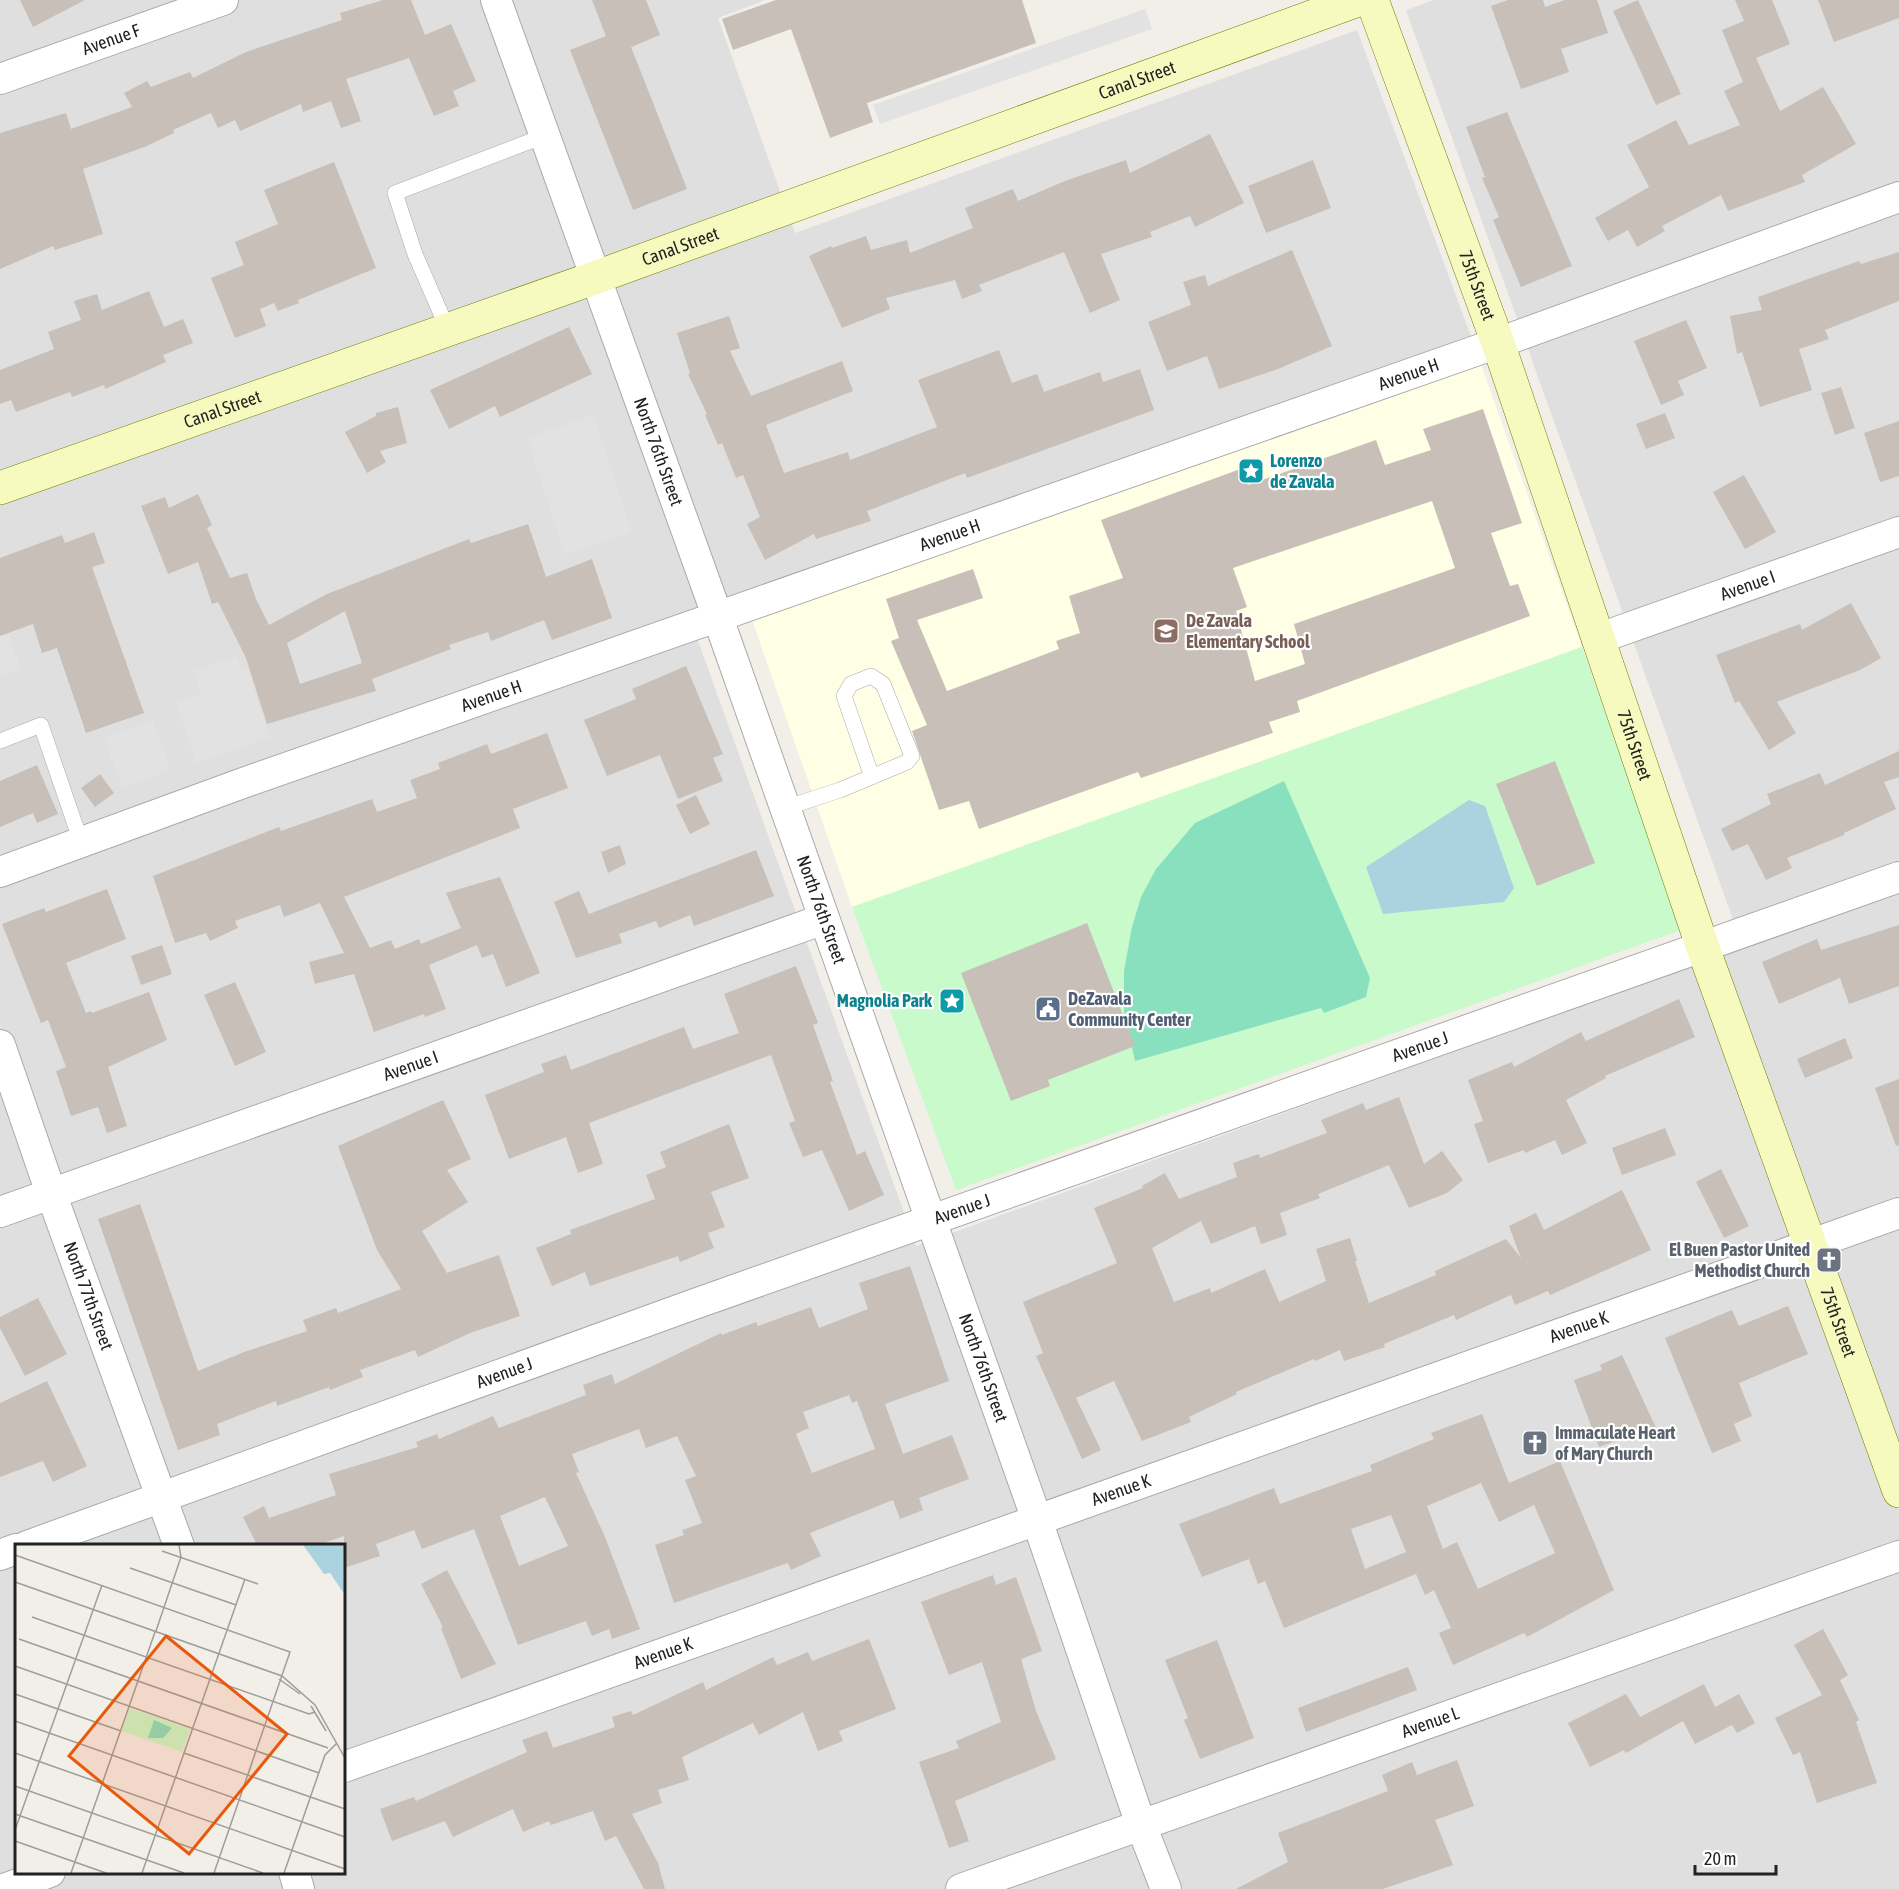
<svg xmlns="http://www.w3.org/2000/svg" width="1899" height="1889" font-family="'Asap Condensed',sans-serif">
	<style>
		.residential { fill: #e0dfdf; fill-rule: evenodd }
		.education { fill: #ffffe5 }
		.park { fill: #c8facc }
		.pitch { fill: #88e0be }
		.parking { fill: #e2e2e2 }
		.water { fill: #aad3df }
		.building { fill: #c7bfb8; fill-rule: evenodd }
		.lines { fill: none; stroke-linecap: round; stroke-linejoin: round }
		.lane-casing { stroke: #a9a9a9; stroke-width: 16 }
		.street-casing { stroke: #a9a9a9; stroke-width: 32 }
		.secondary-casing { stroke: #707d05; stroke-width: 34 }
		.lane { stroke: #fff; stroke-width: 15 }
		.street { stroke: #fff; stroke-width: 30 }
		.secondary { stroke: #f7fabf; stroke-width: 33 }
		.labels { text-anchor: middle; stroke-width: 4.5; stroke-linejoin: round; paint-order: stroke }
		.street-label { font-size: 18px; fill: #222; stroke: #fff }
		.culture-label { font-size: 18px; font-weight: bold; fill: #0d838f; stroke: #fff; text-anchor: start }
		.education-label { font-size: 18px; font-weight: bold; fill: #785e54; stroke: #fff; text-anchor: start }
		.service-label { font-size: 18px; font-weight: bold; fill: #4e5e75; stroke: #fff; text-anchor: start }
		.worship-label { font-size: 18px; font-weight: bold; fill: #5b616d; stroke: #fff; text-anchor: end }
		.inset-road { fill: none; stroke: #9f9d99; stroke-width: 1.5 }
		.view { fill: #e8590c; fill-opacity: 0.15; stroke: #e8590c; stroke-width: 3 }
		.inset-edge { fill: none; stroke: #222; stroke-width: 3 }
	</style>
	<rect width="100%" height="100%" fill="#f2efe9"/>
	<path class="residential" d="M0,0H765L718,18L795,233L1357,30L1471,336L688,613L916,1246L1743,947L1406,10L1434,0H1899V1889H0ZM16,1546H344V1872H16Z"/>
	<polygon class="education" points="1480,362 1582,647 852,907 750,614"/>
	<polygon class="park" points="1582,647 1681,930 956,1190 852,907"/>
	<polygon class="pitch" points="1284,781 1370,978 1366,997 1324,1013 1321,1008 1135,1061 1124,1011 1124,971 1132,927 1141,897 1156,869 1195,823"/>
	<g class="parking">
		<polygon points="1145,9 1152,29 880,124 873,105"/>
		<polygon points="594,415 632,533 565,555 527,438"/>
		<polygon points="8,633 21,669 0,676 0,636"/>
		<polygon points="237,656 242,670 247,669 270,737 196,763 176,703 201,694 194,671"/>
		<polygon points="153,720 171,770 122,788 104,738"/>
	</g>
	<polygon class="water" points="1469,800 1485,806 1514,888 1504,902 1383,914 1366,867"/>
	<g class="building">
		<polygon points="20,0 85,0 33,27"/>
		<polygon points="383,0 411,0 425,35 451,24 476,81 453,91 459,106 434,116 409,58 346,79 361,121 341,128 331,101 303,112 301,104 240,131 235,120 218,128 211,113 173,130 174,133 147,146 83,169 103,234 55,250 53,246 0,269 0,133 66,113 71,129 132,107 124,93 147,81 151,87 190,72 193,78 246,52 342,20 340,13"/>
		<polygon points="592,0 646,0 660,35 631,47 687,189 633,210 570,50 606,36"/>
		<polygon points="776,0 1022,0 1036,43 867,103 873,122 830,138 791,29 733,50 722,19"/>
		<polygon points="1508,0 1543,0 1545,7 1565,0 1597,0 1608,33 1561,49 1569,72 1521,89 1491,6"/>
		<polygon points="1638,0 1681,94 1656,105 1613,11"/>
		<polygon points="1735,0 1772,0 1790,44 1756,58 1780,111 1823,87 1856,144 1802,175 1805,182 1776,193 1728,211 1721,195 1662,226 1665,231 1637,247 1628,230 1608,241 1595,218 1649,187 1627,145 1676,120 1689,145 1740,125 1724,91 1743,82 1722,30 1744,21"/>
		<polygon points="1818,0 1899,0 1899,18 1834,42"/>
		<polygon points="1507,112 1572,266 1521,287 1493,220 1499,217 1482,178 1485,177 1466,127"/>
		<polygon points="1210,134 1244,203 1195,227 1190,216 1150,232 1152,237 1101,254 1120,300 1090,313 1064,252 979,285 982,291 962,299 955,280 886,298 890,309 842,328 809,256 831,246 832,248 866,236 871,250 907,240 910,253 973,228 965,208 1013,189 1018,201 1065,181 1126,160 1130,173"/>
		<polygon points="1313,160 1331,208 1266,233 1248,186"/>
		<polygon points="334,162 376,268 298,300 299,303 278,311 274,303 260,309 266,326 235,338 211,278 244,265 235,242 278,224 264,190"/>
		<polygon points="1292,250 1332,346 1278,369 1219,389 1207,356 1167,371 1148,322 1191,305 1183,282 1205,275 1208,286"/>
		<polygon points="1899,252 1899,301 1825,330 1829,339 1799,349 1812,390 1760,407 1742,352 1737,354 1730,316 1762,310 1758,297 1859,261 1861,264"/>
		<polygon points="149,291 164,327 183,319 193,343 163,355 166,362 105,389 104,385 72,397 70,392 16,412 11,400 0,404 0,370 54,349 48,332 81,320 74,301 97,294 102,310"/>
		<polygon points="729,316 740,348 730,351 751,396 842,361 853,391 766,425 784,473 848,452 850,460 937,427 918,380 999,350 1012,383 1037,374 1044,392 1100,372 1103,382 1140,369 1154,410 967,478 965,473 867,511 871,521 816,539 814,534 765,560 747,524 760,517 743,475 736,478 722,443 718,445 705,415 707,414 688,374 690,373 677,333"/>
		<polygon points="1686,320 1707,368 1678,381 1684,395 1661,405 1634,341"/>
		<polygon points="569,327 592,374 500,417 495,406 449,429 430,390"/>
		<polygon points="1841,387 1855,428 1835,435 1821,393"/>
		<polygon points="398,407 407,443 380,451 386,462 367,473 345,432 376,416 376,413"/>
		<path d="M1483,409L1522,523L1491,533L1510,586L1518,584L1530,616L1297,701L1300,712L1269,722L1273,733L1141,778L1138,772L979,829L969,801L939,810L912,731L927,725L891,641L899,638L886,599L973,569L983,598L917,620L947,691L1059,649L1056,641L1080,633L1069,596L1123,578L1101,520L1243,468L1248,485L1376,440L1385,465L1431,450L1423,429ZM1432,501L1455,568L1294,624L1305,664L1255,681L1236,611L1247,607L1233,568Z"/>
		<polygon points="1665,413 1675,438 1646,449 1636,424"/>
		<polygon points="1899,421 1899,476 1880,482 1864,433"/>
		<polygon points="1744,475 1776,532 1745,549 1713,492"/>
		<path d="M198,494L212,525L207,528L230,578L247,573L256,599L269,625L327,594L469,539L471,543L528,524L546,577L592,559L612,618L552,640L544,620L491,641L488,632L449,645L451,649L372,679L376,691L267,724L246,658L218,602L212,604L198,562L168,574L141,506L165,497L169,508ZM345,611L362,663L300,684L287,643Z"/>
		<polygon points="94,532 105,563 92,567 144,713 86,733 57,648 42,653 33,624 0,636 0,558 62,535 65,543"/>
		<polygon points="1851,603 1881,658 1860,670 1777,702 1796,733 1769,750 1739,701 1735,703 1716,655 1800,624 1802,630"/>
		<polygon points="686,666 723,754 713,758 723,781 678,799 660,755 607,776 584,720 636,699 632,689"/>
		<polygon points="547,733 568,788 513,809 520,828 344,897 370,948 391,940 395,949 419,939 421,944 461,928 446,893 500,877 540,973 506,987 493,954 482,958 477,945 429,965 446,1009 425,1017 424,1014 374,1032 354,974 315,984 309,962 344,953 320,903 284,917 280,905 235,921 238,928 210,941 206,933 175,943 153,876 279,827 281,831 372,799 377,812 417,798 410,780 440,769 438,763 487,744 491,754"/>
		<polygon points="1899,751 1899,777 1884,782 1896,809 1844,833 1844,835 1787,858 1792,868 1766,880 1748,844 1732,851 1721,829 1771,804 1767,794 1820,773 1825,785"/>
		<polygon points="1555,761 1595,863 1537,886 1496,784"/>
		<polygon points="37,765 58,814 37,823 33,813 0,827 0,781"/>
		<polygon points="100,774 114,793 95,807 81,788"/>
		<polygon points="696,795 710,824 690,834 676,805"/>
		<polygon points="620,845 626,864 608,873 601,852"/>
		<polygon points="756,850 774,896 694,926 690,915 659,928 656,921 619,934 622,943 576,958 554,902 579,891 589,914"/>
		<polygon points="107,889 126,939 66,963 86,1013 91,1011 92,1013 149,992 167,1040 108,1067 127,1126 107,1133 98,1107 71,1116 56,1071 66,1067 48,1020 41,1023 2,924 44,908 46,912"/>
		<polygon points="1087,923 1135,1046 1048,1080 1050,1086 1011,1101 961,973"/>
		<polygon points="1899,925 1899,986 1849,1004 1840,978 1779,1004 1762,962 1817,939 1821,950"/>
		<polygon points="162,945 172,974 141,985 131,956"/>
		<polygon points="796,966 818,1023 813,1025 833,1081 830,1082 857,1155 865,1151 884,1195 849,1211 822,1150 803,1157 789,1123 795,1121 771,1055 589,1123 603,1164 578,1173 566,1137 509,1159 485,1095 544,1072 541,1064 566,1055 571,1070 684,1027 693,1049 739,1033 724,994"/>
		<polygon points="235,982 266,1052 235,1066 204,995"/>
		<polygon points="1679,999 1695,1037 1605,1076 1606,1078 1566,1100 1587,1143 1562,1155 1555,1140 1525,1153 1524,1150 1488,1163 1474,1124 1483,1121 1468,1080 1512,1062 1514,1067 1581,1032 1586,1041"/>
		<polygon points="1845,1038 1853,1058 1805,1078 1797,1059"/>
		<polygon points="1899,1079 1899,1145 1896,1146 1875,1088"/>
		<polygon points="1399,1097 1424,1164 1442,1151 1463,1180 1447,1193 1409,1208 1389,1165 1318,1194 1320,1198 1280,1213 1287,1235 1261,1244 1255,1226 1211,1244 1201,1221 1152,1248 1174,1302 1210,1288 1211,1293 1265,1269 1279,1302 1326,1281 1316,1249 1350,1238 1357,1261 1355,1261 1369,1303 1436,1275 1435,1271 1506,1239 1521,1258 1509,1226 1536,1213 1544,1230 1622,1190 1651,1250 1550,1295 1548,1291 1515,1305 1511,1295 1456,1320 1454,1315 1384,1344 1385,1347 1344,1361 1340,1350 1315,1361 1314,1359 1236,1392 1237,1394 1189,1417 1191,1422 1142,1441 1114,1381 1076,1398 1101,1450 1082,1459 1036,1356 1043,1353 1023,1302 1117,1263 1094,1208 1143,1188 1142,1186 1165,1173 1179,1199 1237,1177 1233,1163 1259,1154 1260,1158 1327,1133 1321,1120 1363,1103 1366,1110"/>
		<polygon points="443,1100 471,1159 447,1170 468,1202 422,1231 447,1273 499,1255 520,1316 470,1333 418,1357 415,1350 360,1370 363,1377 330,1390 329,1387 277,1406 276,1401 217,1424 220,1435 178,1450 98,1219 140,1204 198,1371 244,1352 307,1331 303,1320 336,1308 338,1313 401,1289 377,1250 338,1146"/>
		<polygon points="729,1124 749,1178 711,1192 725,1227 708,1233 714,1248 680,1262 678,1256 590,1286 585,1272 552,1286 536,1248 571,1234 570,1230 655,1199 646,1175 666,1167 660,1152"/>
		<polygon points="1665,1128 1676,1155 1622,1175 1612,1148"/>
		<polygon points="1721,1169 1749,1226 1724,1238 1696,1182"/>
		<path d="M910,1266L949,1381L885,1404L903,1454L952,1435L969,1479L919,1498L923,1510L900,1519L893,1500L810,1533L821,1556L791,1570L788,1563L674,1603L655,1545L684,1535L682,1530L702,1523L685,1480L696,1476L677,1436L646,1448L639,1429L572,1454L579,1472L576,1473L605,1537L640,1629L612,1639L609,1629L592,1636L586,1621L518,1645L474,1529L422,1549L414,1530L376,1544L380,1556L344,1568V1536L318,1545H257L243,1517L264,1506L269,1518L336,1495L329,1474L418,1447L416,1442L437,1434L439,1439L493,1416L499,1428L586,1395L583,1385L612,1374L615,1384L721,1333L722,1335L756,1322L758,1326L811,1307L819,1328L868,1309L859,1283ZM849,1395L852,1403L857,1401L875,1449L812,1473L796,1434L809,1428L803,1412ZM545,1497L568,1546L519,1566L500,1516Z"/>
		<polygon points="38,1298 67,1354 25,1376 0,1328 0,1317"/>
		<polygon points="1788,1306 1808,1354 1739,1383 1752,1416 1734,1424 1741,1441 1712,1453 1665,1338 1732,1310 1739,1326"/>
		<polygon points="1622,1355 1657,1430 1635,1441 1632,1435 1599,1447 1574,1380 1602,1370 1600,1365"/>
		<polygon points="47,1381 87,1466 53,1482 43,1461 0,1477 0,1403"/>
		<path d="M1482,1414L1509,1483L1560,1461L1614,1590L1527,1637L1524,1633L1453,1665L1439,1633L1451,1628L1434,1590L1425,1595L1416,1574L1284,1628L1265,1581L1258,1584L1249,1559L1202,1577L1179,1524L1274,1488L1280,1504L1372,1471L1370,1465L1434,1439L1431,1433ZM1481,1483L1499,1522L1534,1505L1555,1553L1478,1589L1457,1542L1443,1549L1427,1506ZM1391,1515L1406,1552L1365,1569L1351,1529Z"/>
		<polygon points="447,1570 496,1664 461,1679 441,1628 443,1627 421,1584"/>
		<polygon points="993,1575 996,1585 1016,1577 1042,1651 1021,1659 1036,1711 1056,1759 955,1801 969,1841 949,1848 919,1762 959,1748 956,1741 1001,1722 982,1662 949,1675 921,1602"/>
		<polygon points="1823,1629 1848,1675 1840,1680 1859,1720 1856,1722 1877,1783 1817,1803 1800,1752 1793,1755 1775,1718 1822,1695 1794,1645"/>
		<polygon points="869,1639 896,1709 839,1731 843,1741 818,1751 803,1712 759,1735 753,1723 682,1757 689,1780 658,1790 662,1803 632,1814 658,1863 665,1889 644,1889 616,1836 605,1841 593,1811 551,1825 549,1821 523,1832 513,1809 453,1837 445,1821 392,1841 380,1809 414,1797 416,1801 527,1752 522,1740 547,1731 553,1748 615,1727 612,1717 631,1711 633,1715 703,1682 706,1690 773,1657 777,1665 808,1652 812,1661"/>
		<polygon points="1217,1640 1254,1738 1200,1759 1184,1720 1188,1718 1165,1660"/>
		<polygon points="1408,1667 1417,1690 1306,1732 1298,1708"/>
		<polygon points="1704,1684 1715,1707 1739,1694 1755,1723 1737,1733 1732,1725 1695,1744 1683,1721 1626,1753 1624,1750 1590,1767 1568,1723 1626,1694 1640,1717"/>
		<polygon points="1457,1760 1474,1806 1435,1820 1453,1865 1383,1889 1236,1889 1288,1862 1278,1833 1388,1791 1382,1775 1412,1762 1417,1775"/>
	</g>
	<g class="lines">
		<g class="lane-casing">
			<g id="lane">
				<polyline points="448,330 415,254 395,193 544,136"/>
				<polyline points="0,741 41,725 81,842"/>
				<polyline points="785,808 840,790 907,762 912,756 883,684 871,676 851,684 844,696 872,777"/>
			</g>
		</g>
		<g class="street-casing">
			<g id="street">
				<path id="s1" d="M496,0L718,618L1037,1520L1141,1825L1166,1889"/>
				<path id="s2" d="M0,79L223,0"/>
				<path id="s3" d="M1597,639L1899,532"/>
				<path id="s4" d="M0,872L243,783L1498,343L1899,197"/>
				<path id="s5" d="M0,1045L51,1193L179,1546"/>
				<path id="s6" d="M0,1212L824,919"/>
				<path id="s7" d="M27,1546L689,1306L1899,877"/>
				<polyline points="0,1555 16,1549"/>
				<path id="s8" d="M344,1767L1899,1213"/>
				<polyline points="294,1872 299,1889"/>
				<polyline points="4,1889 50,1872"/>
				<path id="s9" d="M961,1889L1899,1556"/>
			</g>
		</g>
		<g class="secondary-casing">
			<g id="secondary">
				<path id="s10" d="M1372,0L1498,343L1703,948L1899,1491"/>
				<path id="s11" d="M0,488L594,278L1358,0"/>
			</g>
		</g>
		<use href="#lane" class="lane"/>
		<use href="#street" class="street"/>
		<use href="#secondary" class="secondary"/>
	</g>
	<defs>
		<g id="sight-square" transform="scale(1.35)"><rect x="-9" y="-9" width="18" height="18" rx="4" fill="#0f9aa8" stroke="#fff"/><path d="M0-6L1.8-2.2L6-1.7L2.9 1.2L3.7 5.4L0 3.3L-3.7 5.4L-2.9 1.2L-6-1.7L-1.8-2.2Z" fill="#fff"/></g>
		<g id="school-square" transform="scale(1.35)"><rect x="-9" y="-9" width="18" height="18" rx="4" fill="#8d6e63" stroke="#fff"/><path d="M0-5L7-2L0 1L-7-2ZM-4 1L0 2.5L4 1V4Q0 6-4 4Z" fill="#fff"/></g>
		<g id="civic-square" transform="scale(1.35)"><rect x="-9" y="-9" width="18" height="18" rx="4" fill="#5c6f8a" stroke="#fff"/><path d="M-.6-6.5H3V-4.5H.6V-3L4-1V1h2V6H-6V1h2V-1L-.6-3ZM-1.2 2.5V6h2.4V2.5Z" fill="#fff"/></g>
		<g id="church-square" transform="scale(1.35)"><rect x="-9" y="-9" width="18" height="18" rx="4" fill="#6b7280" stroke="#fff"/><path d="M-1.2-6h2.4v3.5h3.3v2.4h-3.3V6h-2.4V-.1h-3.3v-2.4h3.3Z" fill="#fff"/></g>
	</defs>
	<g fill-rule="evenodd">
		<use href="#sight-square" x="1251" y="471"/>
		<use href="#school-square" x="1166" y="631"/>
		<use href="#sight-square" x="952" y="1001"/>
		<use href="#civic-square" x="1048" y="1009"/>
		<use href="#church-square" x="1829" y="1260"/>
		<use href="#church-square" x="1535" y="1443"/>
	</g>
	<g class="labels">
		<g class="street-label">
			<text dy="6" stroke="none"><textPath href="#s2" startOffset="118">Avenue F</textPath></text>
			<text dy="6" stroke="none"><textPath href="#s11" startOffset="1208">Canal Street</textPath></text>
			<text dy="6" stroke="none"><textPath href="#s11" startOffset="722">Canal Street</textPath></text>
			<text dy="6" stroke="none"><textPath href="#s10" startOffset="304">75th Street</textPath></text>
			<text dy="6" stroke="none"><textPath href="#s4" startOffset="1494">Avenue H</textPath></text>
			<text dy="6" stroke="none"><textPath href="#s11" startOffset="236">Canal Street</textPath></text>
			<text dy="6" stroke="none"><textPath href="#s1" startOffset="480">North 76th Street</textPath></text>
			<text dy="6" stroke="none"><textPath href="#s4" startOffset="1008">Avenue H</textPath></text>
			<text dy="6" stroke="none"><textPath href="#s3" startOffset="160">Avenue I</textPath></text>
			<text dy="6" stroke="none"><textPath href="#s4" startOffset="522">Avenue H</textPath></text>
			<text dy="6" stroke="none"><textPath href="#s10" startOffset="790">75th Street</textPath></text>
			<text dy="6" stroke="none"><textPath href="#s1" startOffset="966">North 76th Street</textPath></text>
			<text dy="6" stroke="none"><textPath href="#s7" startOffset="1480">Avenue J</textPath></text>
			<text dy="6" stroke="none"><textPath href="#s6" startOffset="436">Avenue I</textPath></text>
			<text dy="6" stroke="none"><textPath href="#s7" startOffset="994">Avenue J</textPath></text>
			<text dy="6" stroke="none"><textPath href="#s5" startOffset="266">North 77th Street</textPath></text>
			<text dy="6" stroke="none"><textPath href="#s10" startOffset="1402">75th Street</textPath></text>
			<text dy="6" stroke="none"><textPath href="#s8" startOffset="1311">Avenue K</textPath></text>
			<text dy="6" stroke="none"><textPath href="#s1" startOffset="1452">North 76th Street</textPath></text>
			<text dy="6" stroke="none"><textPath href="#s7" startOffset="508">Avenue J</textPath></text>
			<text dy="6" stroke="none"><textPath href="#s8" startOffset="825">Avenue K</textPath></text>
			<text dy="6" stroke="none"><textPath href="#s8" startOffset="339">Avenue K</textPath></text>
			<text dy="6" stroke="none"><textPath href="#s9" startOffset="498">Avenue L</textPath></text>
		</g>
		<g class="culture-label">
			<text x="1270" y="467">Lorenzo<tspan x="1270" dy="21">de Zavala</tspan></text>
			<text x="932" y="1007" text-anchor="end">Magnolia Park</text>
		</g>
		<g class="education-label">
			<text x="1186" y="627">De Zavala<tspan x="1186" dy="21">Elementary School</tspan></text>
		</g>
		<g class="service-label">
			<text x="1068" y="1005">DeZavala<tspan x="1068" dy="21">Community Center</tspan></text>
		</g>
		<g class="worship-label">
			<text x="1810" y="1256">El Buen Pastor United<tspan x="1810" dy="21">Methodist Church</tspan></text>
			<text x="1555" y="1439" text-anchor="start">Immaculate Heart<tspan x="1555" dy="21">of Mary Church</tspan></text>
		</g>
	</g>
	<g transform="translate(15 1544)">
		<rect width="330" height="330" fill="#f2efe9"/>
		<path d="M115,164L175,185L167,208L107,187Z" fill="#c8facc"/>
		<path d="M139,176L157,184L148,194H133Z" fill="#88e0be"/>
		<path d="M288,1H330V51L315,29L309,30Z" fill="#aad3df"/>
		<path class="inset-road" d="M147,7L243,40M0,11L275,108L199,329M115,24L221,61M0,38L267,132L300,161L330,214M17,73L294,170L300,168M141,87L166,13L164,1M4,95L313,204M0,122L304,229M264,135L285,150M0,150L106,187M296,162L311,187M0,177L330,293M0,209L330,325M169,209L330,265M0,242L248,329M0,270L169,329M0,286L87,41M0,297L91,329M56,329L140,88M127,329L230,35M269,329L310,211L322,199"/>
		<path class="view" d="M151,92L272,190L174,310L54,212Z"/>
		<rect width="330" height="330" class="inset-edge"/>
	</g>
	<path d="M1695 1865v9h81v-9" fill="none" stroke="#222222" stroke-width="3"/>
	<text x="1704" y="1865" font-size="18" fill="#222222" stroke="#ffffff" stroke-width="4.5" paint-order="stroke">20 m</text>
</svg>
